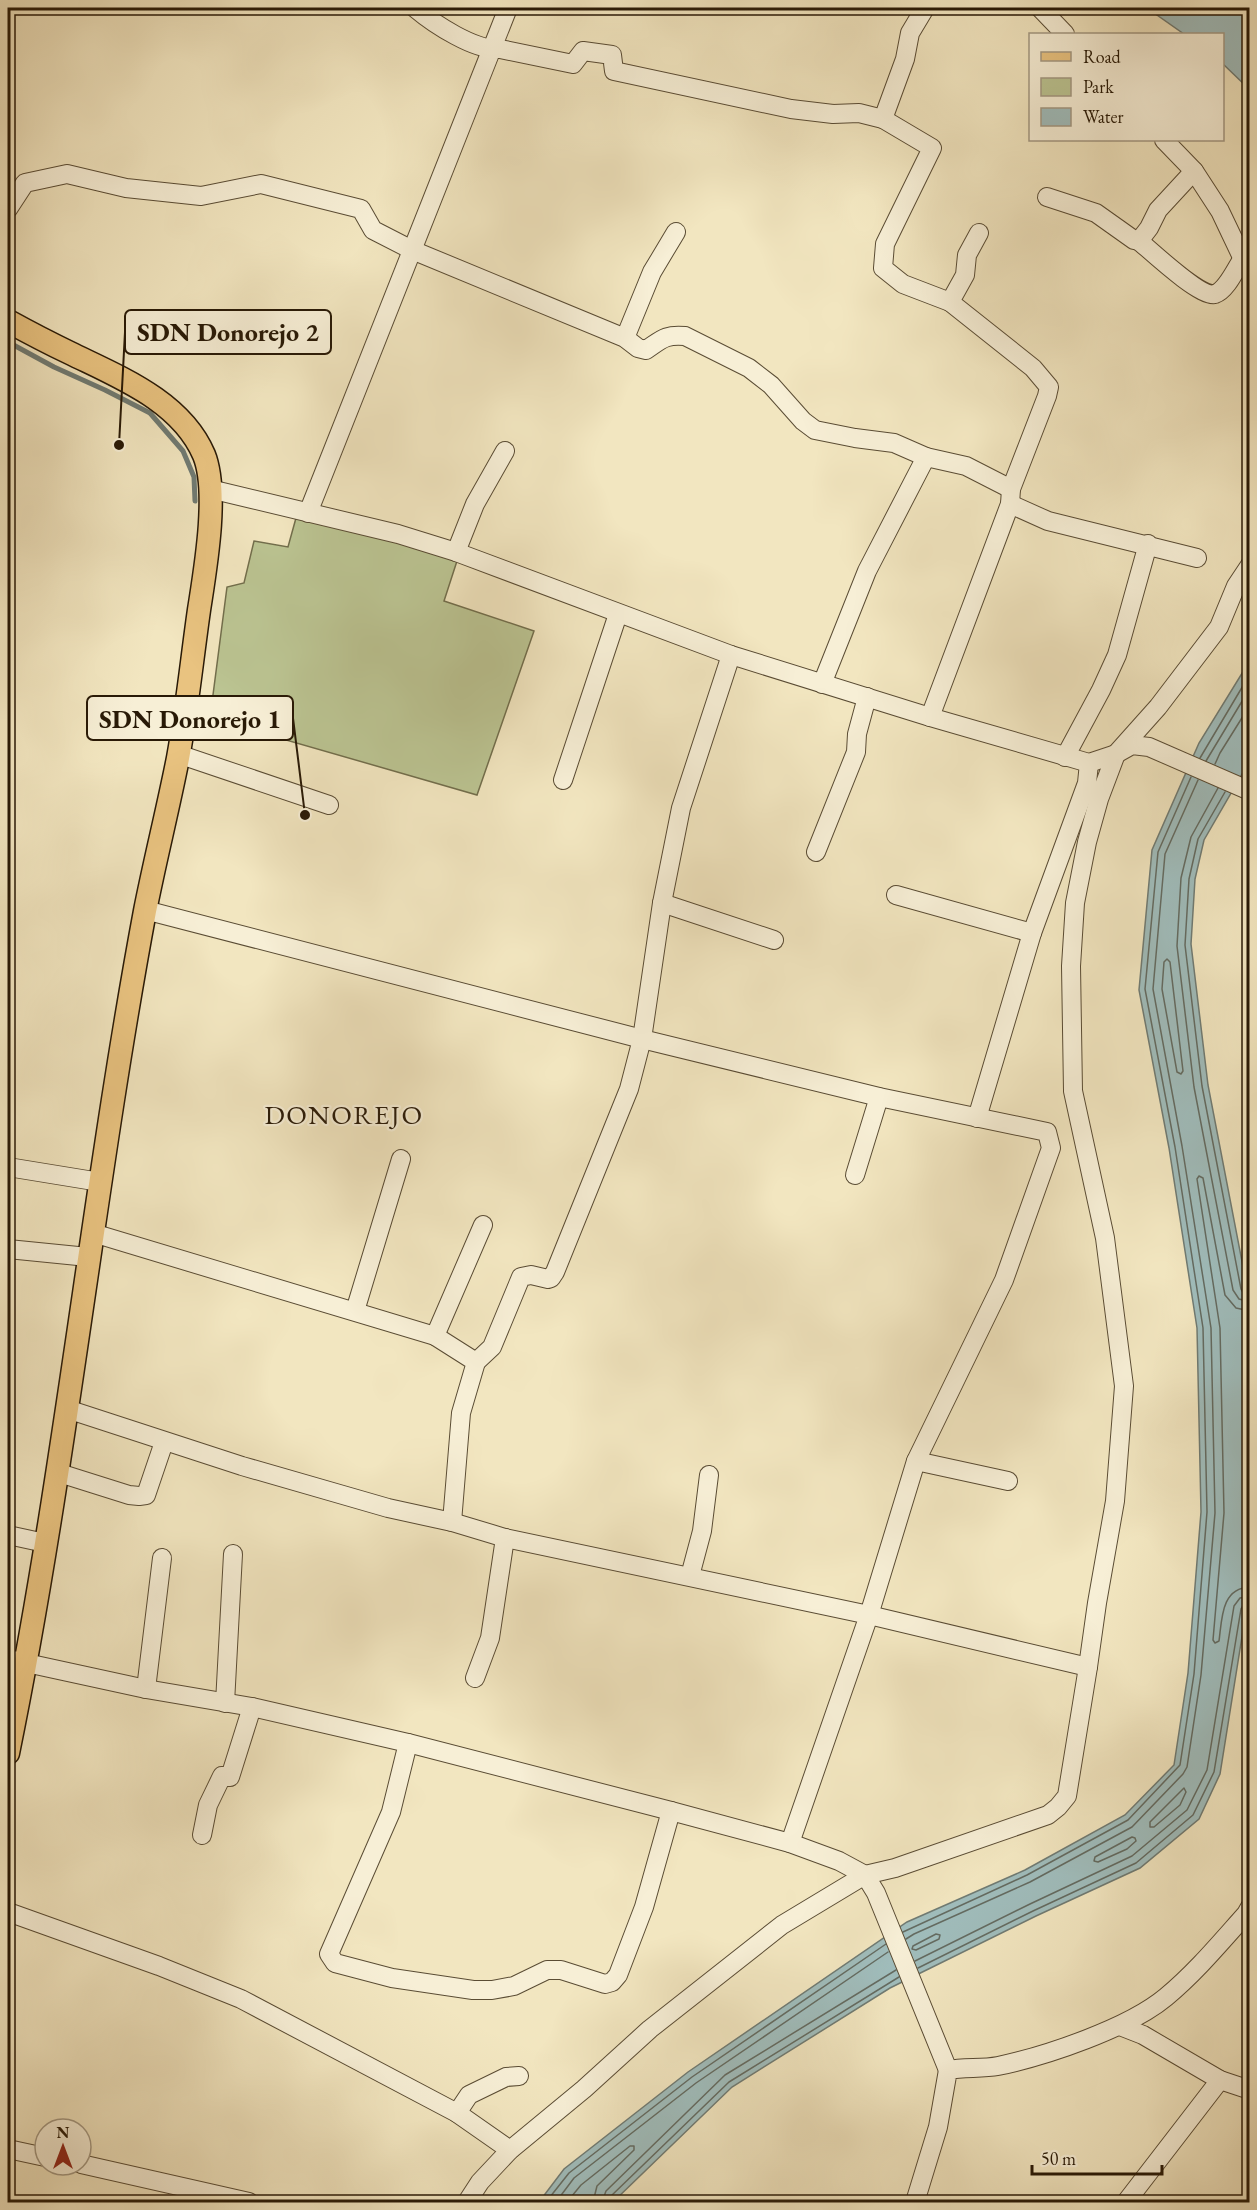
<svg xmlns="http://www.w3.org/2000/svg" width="1257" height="2210" font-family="'EB Garamond',serif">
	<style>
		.green { fill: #bbc492; stroke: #726e4c; stroke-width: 1.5 }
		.water { fill: #a0bdbc; stroke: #707b73; stroke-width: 1.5 }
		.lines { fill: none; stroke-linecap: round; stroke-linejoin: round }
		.shore { stroke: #646b61; stroke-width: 1.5 }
		.stream { stroke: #707b73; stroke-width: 5 }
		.minor-casing { stroke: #5a4c34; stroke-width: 20 }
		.major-casing { stroke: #281906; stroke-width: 25 }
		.minor { stroke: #f7efd6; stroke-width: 18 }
		.major { stroke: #e9c380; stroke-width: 22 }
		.labels { text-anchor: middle; stroke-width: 4.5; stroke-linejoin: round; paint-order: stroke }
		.quarter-label { font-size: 27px; letter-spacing: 1.5px; fill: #281906; stroke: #f7efd6 }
		.leader { fill: none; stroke: #281906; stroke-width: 2 }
		.callout-dot { fill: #281906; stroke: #f7efd6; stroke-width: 2 }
		.callout { fill: #f7efd6; stroke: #281906; stroke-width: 2 }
		.callout-label { font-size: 26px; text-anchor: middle; font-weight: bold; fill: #281906 }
	</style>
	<rect width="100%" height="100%" fill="#f2e6c0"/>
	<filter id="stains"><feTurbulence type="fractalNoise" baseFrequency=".00333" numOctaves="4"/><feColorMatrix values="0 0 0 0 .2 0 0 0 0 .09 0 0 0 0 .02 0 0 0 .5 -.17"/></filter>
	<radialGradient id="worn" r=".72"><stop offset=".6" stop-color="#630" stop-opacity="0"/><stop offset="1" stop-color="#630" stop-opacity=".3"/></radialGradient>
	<polygon class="green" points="296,518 393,540 457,561 444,601 534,631 477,795 210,718 227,587 244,583 254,541 288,547"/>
	<g class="water">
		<polygon points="1147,8 1249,8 1249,89 1223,64 1222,34 1184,34"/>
		<polygon points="1249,662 1249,762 1204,840 1195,879 1191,944 1208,1085 1250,1303 1249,1593 1220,1774 1199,1819 1140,1868 1036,1916 890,1988 732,2087 613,2202 539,2202 564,2169 688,2072 907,1922 1025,1870 1125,1815 1174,1765 1188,1673 1201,1512 1197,1328 1169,1148 1139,990 1152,850 1199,743"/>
	</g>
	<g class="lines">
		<g class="shore">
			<polyline points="1200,758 1250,674"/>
			<polyline points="1206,761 1250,688"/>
			<polyline points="1215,764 1220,753 1250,705"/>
			<polyline points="1218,788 1191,837 1181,878 1177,946 1194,1087 1233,1290 1239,1299 1250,1302"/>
			<polyline points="1225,792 1198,839 1189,879 1185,945 1202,1086 1241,1289 1244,1294 1250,1295"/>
			<polygon points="1167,959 1170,962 1183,1071 1181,1074 1177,1072 1162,989 1164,962"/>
			<path d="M1250,1311L1236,1308L1225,1295L1203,1178L1199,1176L1197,1179L1220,1328L1224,1513L1213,1640L1215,1643L1219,1641C1222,1619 1221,1588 1250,1587"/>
			<polygon points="1184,1788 1186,1792 1180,1805 1154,1827 1150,1827 1150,1822"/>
			<polygon points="1132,1837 1135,1838 1136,1841 1127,1849 1098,1862 1094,1861 1095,1857"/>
			<polyline points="903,1932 1027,1875 1128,1820 1180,1765 1194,1674 1207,1512 1203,1328 1175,1147 1145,989 1158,852 1191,777"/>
			<polygon points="936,1934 940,1935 939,1939 916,1950 912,1949 913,1946"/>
			<polyline points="906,1939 914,1934 1030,1882 1132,1827 1183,1774 1187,1767 1201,1675 1215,1513 1211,1328 1182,1146 1153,989 1165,854 1198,780"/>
			<polyline points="915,1961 1030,1904 1132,1856 1187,1810 1207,1770 1234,1606 1240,1598 1250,1596"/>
			<polyline points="918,1968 1033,1911 1136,1863 1193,1815 1214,1772 1241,1609 1244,1604 1250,1603"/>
			<polyline points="546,2202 569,2173 692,2077 886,1944"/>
			<polyline points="556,2202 574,2178 696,2083 888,1952"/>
			<polyline points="567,2202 581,2185 630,2146 634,2146 634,2150 597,2186 593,2202"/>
			<polyline points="602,2202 606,2191 725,2075 896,1970"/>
			<polyline points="609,2202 611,2196 729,2082 899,1977"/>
		</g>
		<polyline class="stream" points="8,342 54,367 105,390 150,413 183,451 194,477 195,501"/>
		<g class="minor-casing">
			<g id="minor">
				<path d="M415,8C434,24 475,51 500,49L573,64L583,51L612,55L614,71L791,109L833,114L859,113L883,119L932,148L885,244L883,268L903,284L950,302"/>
				<polyline points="1040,8 1065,34"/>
				<polyline points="883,119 905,59 910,33 925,8"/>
				<polyline points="1164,140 1194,171 1220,211 1250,274"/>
				<polyline points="1047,197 1096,213 1134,240 1139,241 1149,228 1158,210 1194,171"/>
				<path d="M8,209L25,183L67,174L126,188L201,196L261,184L361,209L373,230L412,250L625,338L638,348L646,350C661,340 665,334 685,336L749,368L771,385L803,421L815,430L855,438L894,443L926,457L966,466L1011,489"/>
				<path d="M1139,241C1151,251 1201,298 1215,294C1227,290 1236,268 1243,258"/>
				<polyline points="625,338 652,272 676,232"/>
				<polyline points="210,489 398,534 456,552 731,655 930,717 1089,763 1116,754 1132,745 1149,747 1250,791"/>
				<polyline points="1010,504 1048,521 1197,558"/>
				<polyline points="308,513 508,8"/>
				<polyline points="456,552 475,504 505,451"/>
				<polyline points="822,684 867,571 926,457"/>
				<polyline points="930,717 1010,504 1011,489 1047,396 1049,387 1033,368 950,302 965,275 967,255 979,233"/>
				<polyline points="178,754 329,805"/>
				<polyline points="1065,757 1101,690 1117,655 1148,544"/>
				<polyline points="563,780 618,614"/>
				<polyline points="816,852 856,752 857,734 867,697"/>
				<polyline points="896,895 1032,933"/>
				<polyline points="662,903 774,940"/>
				<polyline points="145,910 642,1039 879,1097 1047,1132 1051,1148 1004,1280 916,1461 869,1615 1088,1667"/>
				<polyline points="977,1118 1032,933 1087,783 1089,763"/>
				<polyline points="8,1167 100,1182"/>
				<polyline points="855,1175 879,1097"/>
				<polyline points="93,1233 435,1336 476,1362 461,1413 452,1522"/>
				<polyline points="8,1249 88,1257"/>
				<polyline points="355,1311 401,1159"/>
				<polyline points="435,1336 483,1225"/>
				<polyline points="476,1362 492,1347 521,1277 531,1275 548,1279 551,1278 555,1272 629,1089 642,1039 662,903 681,808 731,655"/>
				<polyline points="67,1409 242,1466 388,1508 452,1522 505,1538 869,1615 790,1843"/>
				<polyline points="916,1461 1008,1481"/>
				<polyline points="56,1472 129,1495 139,1496 146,1495 164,1442"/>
				<polyline points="8,1535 45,1543"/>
				<polyline points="690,1576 702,1531 709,1475"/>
				<polyline points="8,1659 146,1689 252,1707 408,1743 671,1811 790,1843 839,1861 865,1875 876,1893 948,2070"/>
				<polyline points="475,1678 490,1638 505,1538"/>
				<polyline points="146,1689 162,1558"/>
				<polyline points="225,1703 233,1554"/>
				<polyline points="408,1743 391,1812 329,1954 335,1963 392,1978 473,1990 492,1990 514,1986 547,1970 561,1970 605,1984 612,1982 618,1975 644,1907 671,1811"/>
				<polyline points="202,1835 208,1805 222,1776 230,1777 252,1707"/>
				<polyline points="8,1912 159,1966 241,1999 457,2113 510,2150"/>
				<polyline points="1120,2026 1143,2035 1220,2080 1250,2090"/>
				<polyline points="457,2113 469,2095 506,2077 519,2076"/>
				<polyline points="8,2149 45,2157"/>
				<polyline points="81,2164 249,2202"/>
				<polyline points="467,2202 480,2182 510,2150 584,2089 650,2029 782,1925 865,1875 895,1868 1048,1815 1058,1807 1067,1796 1088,1667 1097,1603 1115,1501 1124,1386 1105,1238 1073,1091 1071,966 1075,903 1087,842 1099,799 1116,754 1158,707 1219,627 1236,586 1250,565"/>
				<path d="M915,2202L938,2127L948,2070C964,2067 982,2069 998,2066C1046,2056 1129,2028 1166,1997C1196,1972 1220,1943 1246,1914L1250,1907"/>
				<polyline points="1126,2202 1220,2080"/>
			</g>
		</g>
		<g class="major-casing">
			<path id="major" d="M8,321C28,332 49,343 70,353C119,377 181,401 204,455C219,492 205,571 199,610C192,659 187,709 178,758C168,809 155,860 145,911C93,1190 65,1474 8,1753"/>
		</g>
		<use href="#minor" class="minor"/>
		<use href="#major" class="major"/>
	</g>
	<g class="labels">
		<g class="quarter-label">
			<text x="344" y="1124">DONOREJO</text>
		</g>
	</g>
	<path class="leader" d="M119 445L125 332M305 815L293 718"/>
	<g class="callout-dot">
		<circle cx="119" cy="445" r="6"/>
		<circle cx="305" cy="815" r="6"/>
	</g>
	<g class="callout">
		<rect x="125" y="310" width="206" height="44" rx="6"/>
		<rect x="87" y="696" width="206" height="44" rx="6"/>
	</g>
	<g class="callout-label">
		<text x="228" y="341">SDN Donorejo 2</text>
		<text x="190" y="728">SDN Donorejo 1</text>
	</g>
	<rect width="1257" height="2210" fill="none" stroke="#f2e6c0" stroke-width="30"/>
	<rect x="9" y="9" width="1239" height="2192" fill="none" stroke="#281906" stroke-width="3"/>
	<rect x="15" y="15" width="1227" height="2180" fill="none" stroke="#281906" stroke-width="1.5"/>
	<rect x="1029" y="33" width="195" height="108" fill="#f7efd6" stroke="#a49983" stroke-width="1.5"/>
	<rect x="1041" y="52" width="30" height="9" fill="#e9c380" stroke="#a49983" stroke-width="1.5"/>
	<text x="1083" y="63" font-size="18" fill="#281906">Road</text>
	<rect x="1041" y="78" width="30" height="18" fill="#bbc492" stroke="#a49983" stroke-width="1.5"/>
	<text x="1083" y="93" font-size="18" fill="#281906">Park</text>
	<rect x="1041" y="108" width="30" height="18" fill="#a0bdbc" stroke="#a49983" stroke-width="1.5"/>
	<text x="1083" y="123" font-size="18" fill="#281906">Water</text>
	<g transform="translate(63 2147)"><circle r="28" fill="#f7efd6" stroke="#a49983" stroke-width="1.5"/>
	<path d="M0-4.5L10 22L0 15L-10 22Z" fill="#8f2418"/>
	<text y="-9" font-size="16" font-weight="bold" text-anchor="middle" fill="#281906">N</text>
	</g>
	<path d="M1032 2165v9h130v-9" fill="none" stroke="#281906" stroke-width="3"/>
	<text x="1041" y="2165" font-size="18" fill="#281906" stroke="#f7efd6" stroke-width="4.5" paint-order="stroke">50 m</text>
	<rect width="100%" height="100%" filter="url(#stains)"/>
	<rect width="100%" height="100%" fill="url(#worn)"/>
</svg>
